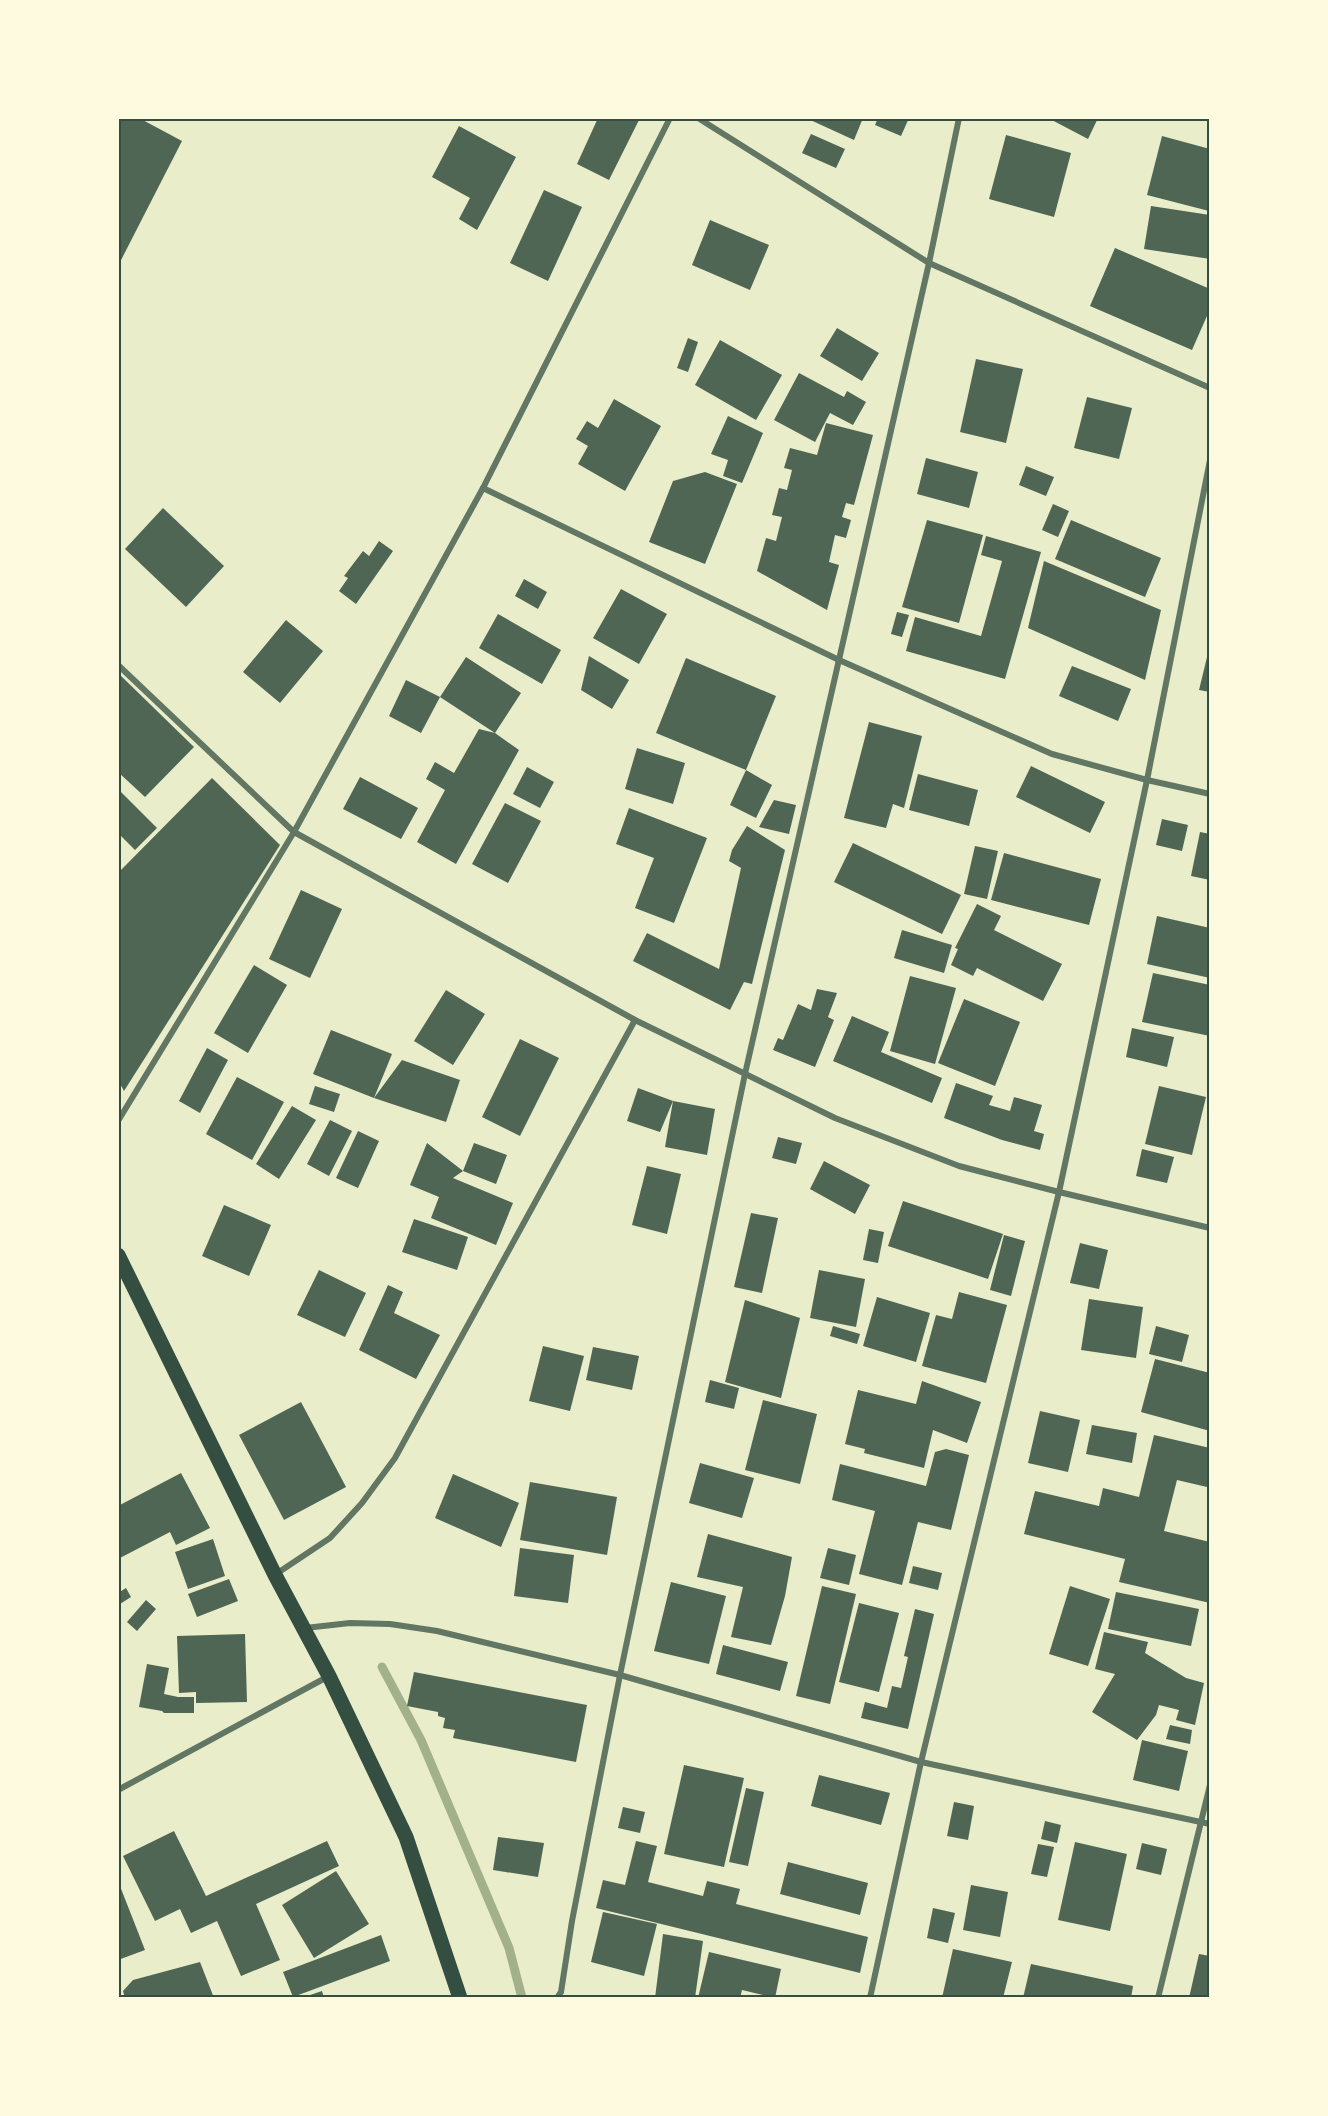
<svg xmlns="http://www.w3.org/2000/svg" width="1328" height="2116" font-family="Barlow,sans-serif">
	<style>
		.lines { fill: none; stroke-linecap: round; stroke-linejoin: round }
		.stream { stroke: #a3b18a; stroke-width: 9 }
		.building { fill: #4f6655 }
		.minor { stroke: #617663; stroke-width: 6 }
		.primary { stroke: #344e41; stroke-width: 15 }
		.neatline { fill: none; stroke: #344e41; stroke-width: 2 }
	</style>
	<rect width="100%" height="100%" fill="#e9edc9"/>
	<g class="lines">
		<polyline class="stream" points="382,1667 421,1740 509,1948 522,1998"/>
	</g>
	<g class="building">
		<polygon points="121,118 139,118 182,141 118,266 118,123"/>
		<polygon points="598,118 640,118 609,180 577,164"/>
		<polygon points="806,118 863,118 854,140"/>
		<polygon points="878,118 909,118 901,136 875,125"/>
		<polygon points="1048,118 1098,118 1088,139"/>
		<polygon points="459,126 516,157 477,230 459,219 470,198 432,177"/>
		<polygon points="811,134 845,149 836,168 802,153"/>
		<polygon points="1006,135 1071,153 1054,217 989,199"/>
		<polygon points="1162,136 1210,149 1209,211 1147,195"/>
		<polygon points="544,190 582,207 548,281 510,263"/>
		<polygon points="1151,206 1210,215 1210,259 1144,249"/>
		<polygon points="710,220 769,245 750,290 692,265"/>
		<polygon points="1115,248 1210,289 1210,309 1192,350 1090,306"/>
		<polygon points="837,328 879,353 862,381 820,356"/>
		<polygon points="688,338 698,342 688,372 677,368"/>
		<polygon points="720,340 782,375 756,420 695,385"/>
		<polygon points="976,359 1023,369 1006,443 960,432"/>
		<polygon points="799,373 844,397 847,391 866,402 853,425 830,413 815,442 774,420"/>
		<polygon points="1087,397 1132,408 1119,459 1074,448"/>
		<polygon points="614,399 661,426 625,491 578,464 588,446 576,439 587,421 598,428"/>
		<polygon points="728,416 763,433 742,483 723,476 728,460 711,454"/>
		<polygon points="826,423 873,435 854,505 846,503 842,517 851,520 846,538 835,535 829,562 839,565 827,610 757,571 766,538 776,541 782,517 772,515 779,488 787,490 792,470 784,468 790,448 817,455"/>
		<polygon points="926,458 978,472 969,508 917,494"/>
		<polygon points="1026,466 1054,477 1046,496 1019,485"/>
		<polygon points="705,472 737,484 705,564 649,542 673,481"/>
		<polygon points="1053,504 1069,511 1058,537 1042,530"/>
		<polygon points="163,508 224,566 186,607 125,549"/>
		<polygon points="927,520 983,535 959,623 902,607"/>
		<polygon points="1071,520 1161,558 1145,597 1055,559"/>
		<polygon points="986,536 1041,552 1005,679 906,651 915,617 981,636 1002,561 981,555"/>
		<polygon points="379,541 393,551 356,604 339,591 348,578 344,576 363,551 369,556"/>
		<polygon points="1044,561 1161,610 1145,680 1028,628"/>
		<polygon points="524,579 547,592 538,609 515,596"/>
		<polygon points="621,589 667,614 639,664 593,638"/>
		<polygon points="897,612 909,615 902,637 891,634"/>
		<polygon points="498,614 561,650 542,684 479,648"/>
		<polygon points="286,620 323,651 280,703 243,672"/>
		<polygon points="1209,649 1210,649 1210,692 1199,690"/>
		<polygon points="589,656 629,680 612,709 581,690"/>
		<polygon points="466,657 521,693 495,733 519,750 456,864 417,842 445,790 426,779 435,762 454,773 479,729 495,733 440,697"/>
		<polygon points="686,658 776,696 746,770 656,733"/>
		<polygon points="1072,666 1131,689 1118,721 1059,696"/>
		<polygon points="118,673 194,747 145,797 118,772"/>
		<polygon points="406,680 440,697 421,733 389,716"/>
		<polygon points="869,722 922,736 904,808 893,804 886,828 844,818"/>
		<polygon points="637,748 685,763 673,804 625,789"/>
		<polygon points="1031,766 1105,802 1090,833 1016,797"/>
		<polygon points="527,767 554,782 540,808 513,794"/>
		<polygon points="746,770 772,785 756,818 730,805"/>
		<polygon points="918,774 978,790 969,826 909,810"/>
		<polygon points="360,777 418,808 401,839 343,809"/>
		<polygon points="212,778 280,845 124,1091 118,1080 118,873"/>
		<polygon points="118,789 157,828 135,850 118,833"/>
		<polygon points="774,800 796,805 789,834 759,827"/>
		<polygon points="505,803 541,821 508,883 472,864"/>
		<polygon points="629,808 707,838 674,923 635,908 654,858 616,844"/>
		<polygon points="1162,819 1188,825 1182,851 1156,845"/>
		<polygon points="747,826 785,850 752,984 744,982 730,1010 633,961 647,933 719,969 741,868 729,861 732,850"/>
		<polygon points="1200,832 1210,834 1210,880 1191,876"/>
		<polygon points="853,843 961,895 942,934 834,882"/>
		<polygon points="975,846 998,851 987,899 964,894"/>
		<polygon points="1004,853 1101,879 1089,925 991,900"/>
		<polygon points="301,890 342,909 310,978 269,959"/>
		<polygon points="977,904 1001,916 994,930 1062,964 1043,1001 977,968 973,976 951,965 958,949 955,948"/>
		<polygon points="1157,916 1210,928 1210,978 1147,964"/>
		<polygon points="902,930 952,945 944,973 894,958"/>
		<polygon points="254,965 287,985 248,1053 214,1033"/>
		<polygon points="1153,973 1210,985 1210,1036 1142,1022"/>
		<polygon points="910,976 956,988 935,1064 890,1051"/>
		<polygon points="817,989 837,993 828,1017 834,1020 815,1067 773,1050 778,1038 783,1040 798,1004 811,1010"/>
		<polygon points="446,990 485,1014 453,1065 414,1041"/>
		<polygon points="964,999 1020,1022 995,1086 938,1063"/>
		<polygon points="852,1016 889,1032 881,1052 942,1078 932,1103 833,1061"/>
		<polygon points="1132,1028 1174,1037 1167,1067 1126,1057"/>
		<polygon points="331,1030 392,1054 374,1098 313,1074"/>
		<polygon points="520,1039 559,1058 520,1136 482,1117"/>
		<polygon points="207,1048 228,1060 200,1113 179,1101"/>
		<polygon points="402,1060 460,1080 446,1122 374,1098"/>
		<polygon points="237,1077 284,1102 252,1160 206,1134"/>
		<polygon points="956,1083 993,1096 989,1105 1010,1111 1014,1097 1042,1105 1034,1131 1044,1134 1040,1150 1002,1140 944,1118"/>
		<polygon points="315,1086 340,1094 334,1112 309,1104"/>
		<polygon points="1159,1086 1206,1097 1192,1155 1145,1144"/>
		<polygon points="638,1088 673,1101 660,1132 627,1121"/>
		<polygon points="673,1101 715,1109 707,1155 665,1147"/>
		<polygon points="292,1106 316,1120 279,1179 256,1164"/>
		<polygon points="330,1120 352,1131 329,1176 307,1164"/>
		<polygon points="358,1131 379,1141 358,1188 336,1178"/>
		<polygon points="778,1137 802,1143 796,1164 772,1158"/>
		<polygon points="427,1143 463,1171 474,1143 507,1155 496,1184 463,1171 453,1178 513,1203 496,1245 431,1218 439,1197 410,1185"/>
		<polygon points="1142,1149 1174,1157 1167,1183 1136,1176"/>
		<polygon points="824,1161 870,1185 855,1214 810,1189"/>
		<polygon points="647,1166 681,1174 667,1234 632,1225"/>
		<polygon points="903,1201 1003,1234 988,1279 888,1246"/>
		<polygon points="224,1205 271,1225 249,1276 202,1256"/>
		<polygon points="751,1213 778,1218 762,1293 734,1287"/>
		<polygon points="414,1219 468,1237 457,1270 402,1252"/>
		<polygon points="869,1229 884,1232 878,1263 863,1260"/>
		<polygon points="1004,1235 1025,1241 1011,1296 990,1290"/>
		<polygon points="1080,1243 1108,1250 1099,1289 1070,1283"/>
		<polygon points="319,1270 366,1293 345,1337 297,1315"/>
		<polygon points="819,1270 865,1279 856,1327 810,1318"/>
		<polygon points="388,1285 403,1292 394,1313 440,1335 416,1379 359,1350"/>
		<polygon points="959,1292 1007,1305 986,1383 922,1366 936,1315 952,1319"/>
		<polygon points="877,1297 930,1313 916,1362 863,1346"/>
		<polygon points="1089,1299 1143,1307 1136,1358 1081,1350"/>
		<polygon points="745,1300 800,1318 781,1398 725,1382"/>
		<polygon points="833,1326 860,1334 857,1344 830,1336"/>
		<polygon points="1156,1326 1189,1335 1182,1362 1149,1354"/>
		<polygon points="543,1346 584,1356 570,1411 529,1401"/>
		<polygon points="593,1347 639,1356 632,1390 586,1380"/>
		<polygon points="1155,1359 1210,1373 1210,1431 1141,1412"/>
		<polygon points="710,1380 739,1388 734,1409 705,1402"/>
		<polygon points="922,1381 981,1402 967,1443 933,1430 924,1468 864,1453 865,1449 845,1444 858,1390 916,1404"/>
		<polygon points="763,1400 817,1414 800,1484 745,1470"/>
		<polygon points="301,1402 346,1487 284,1520 239,1435"/>
		<polygon points="1040,1411 1080,1420 1068,1472 1028,1463"/>
		<polygon points="1092,1425 1137,1433 1132,1463 1086,1454"/>
		<polygon points="1154,1435 1210,1448 1210,1478 1207,1487 1177,1480 1164,1531 1210,1542 1210,1603 1119,1582 1125,1559 1024,1534 1035,1491 1099,1506 1103,1488 1139,1497"/>
		<polygon points="946,1449 969,1455 951,1530 918,1522 902,1585 859,1574 875,1511 832,1500 840,1464 926,1486 935,1452"/>
		<polygon points="700,1463 754,1478 742,1518 689,1503"/>
		<polygon points="181,1473 210,1528 176,1545 170,1532 118,1559 118,1506"/>
		<polygon points="453,1474 519,1503 501,1547 435,1518"/>
		<polygon points="530,1482 617,1497 607,1555 520,1540"/>
		<polygon points="708,1534 792,1557 785,1596 771,1645 731,1637 743,1587 697,1577"/>
		<polygon points="213,1539 225,1576 188,1589 175,1552"/>
		<polygon points="520,1548 574,1555 568,1603 514,1596"/>
		<polygon points="828,1548 856,1555 849,1585 820,1578"/>
		<polygon points="913,1566 942,1573 938,1590 909,1583"/>
		<polygon points="229,1579 238,1601 197,1617 188,1594"/>
		<polygon points="671,1582 726,1596 709,1664 654,1651"/>
		<polygon points="822,1586 856,1594 830,1704 796,1696"/>
		<polygon points="1070,1586 1110,1599 1088,1666 1049,1654"/>
		<polygon points="126,1588 131,1597 120,1604 118,1593"/>
		<polygon points="1116,1592 1199,1609 1191,1646 1108,1629"/>
		<polygon points="146,1600 156,1609 137,1631 127,1622"/>
		<polygon points="859,1603 899,1613 879,1692 839,1682"/>
		<polygon points="915,1609 934,1614 908,1729 861,1718 865,1702 887,1708 892,1686 901,1688 908,1657 904,1656"/>
		<polygon points="1104,1632 1148,1642 1145,1653 1186,1678 1204,1683 1195,1725 1176,1720 1179,1710 1159,1705 1156,1715 1137,1740 1092,1712 1115,1674 1095,1669"/>
		<polygon points="245,1634 247,1702 196,1703 196,1692 179,1693 177,1636"/>
		<polygon points="723,1645 788,1662 780,1691 716,1674"/>
		<polygon points="147,1664 169,1668 164,1694 178,1697 194,1697 194,1713 164,1713 162,1711 139,1707"/>
		<polygon points="414,1672 587,1705 576,1762 453,1738 455,1730 443,1728 445,1718 438,1716 438,1712 407,1706"/>
		<polygon points="1170,1725 1192,1730 1190,1744 1166,1739"/>
		<polygon points="1142,1740 1188,1751 1179,1791 1133,1780"/>
		<polygon points="684,1765 744,1778 724,1867 664,1854"/>
		<polygon points="819,1775 890,1793 881,1825 811,1806"/>
		<polygon points="746,1788 764,1792 748,1866 729,1862"/>
		<polygon points="954,1802 974,1806 968,1840 947,1836"/>
		<polygon points="623,1807 645,1812 640,1833 618,1828"/>
		<polygon points="1045,1821 1061,1825 1057,1843 1041,1839"/>
		<polygon points="174,1831 206,1896 327,1841 339,1866 256,1904 280,1960 241,1976 217,1921 191,1933 180,1909 155,1921 123,1856"/>
		<polygon points="498,1837 544,1843 538,1877 493,1870"/>
		<polygon points="636,1841 657,1846 648,1882 703,1896 707,1881 740,1889 736,1904 868,1937 860,1973 596,1908 603,1880 625,1885"/>
		<polygon points="1075,1842 1127,1854 1110,1931 1058,1920"/>
		<polygon points="1142,1843 1167,1849 1161,1875 1136,1869"/>
		<polygon points="1038,1844 1054,1847 1047,1877 1031,1874"/>
		<polygon points="788,1862 868,1883 860,1915 780,1894"/>
		<polygon points="336,1871 369,1924 314,1958 282,1905"/>
		<polygon points="118,1881 145,1950 118,1960"/>
		<polygon points="971,1885 1008,1892 1000,1937 963,1930"/>
		<polygon points="933,1908 955,1913 948,1943 927,1938"/>
		<polygon points="603,1912 657,1924 644,1976 591,1962"/>
		<polygon points="663,1934 703,1941 695,1998 655,1998"/>
		<polygon points="381,1935 390,1961 293,1997 283,1972"/>
		<polygon points="953,1949 1012,1962 1003,1998 942,1998"/>
		<polygon points="709,1952 781,1969 775,1998 742,1990 740,1998 698,1998"/>
		<polygon points="1199,1954 1210,1956 1210,1998 1189,1998"/>
		<polygon points="200,1962 214,1998 125,1998 123,1991 133,1980"/>
		<polygon points="1031,1964 1133,1986 1131,1998 1023,1998"/>
		<polygon points="322,1991 324,1998 304,1998 304,1997"/>
	</g>
	<g class="lines">
		<g class="minor">
			<polyline points="698,118 929,263 1210,388"/>
			<polyline points="483,488 839,660 1052,754 1147,780 1210,794"/>
			<polyline points="118,665 294,832 635,1020 835,1118 959,1166 1059,1192 1210,1228"/>
			<polyline points="118,1121 294,832 483,488 670,118"/>
			<polyline points="276,1574 330,1538 362,1503 395,1458 635,1020"/>
			<polyline points="305,1628 350,1623 390,1624 437,1631 620,1675 921,1762 1210,1824"/>
			<polyline points="118,1790 329,1676"/>
			<polyline points="557,1998 561,1992 572,1921 620,1675 745,1074 929,263 959,118"/>
			<polyline points="870,1998 921,1762 1059,1192 1147,780 1210,460"/>
			<polyline points="1158,1998 1210,1785"/>
		</g>
		<polyline class="primary" points="118,1255 275,1575 329,1676 406,1837 460,1998"/>
	</g>
	<rect width="1328" height="2116" fill="none" stroke="#fefae0" stroke-width="240"/>
	<rect x="120" y="120" width="1088" height="1876" class="neatline"/>
</svg>
